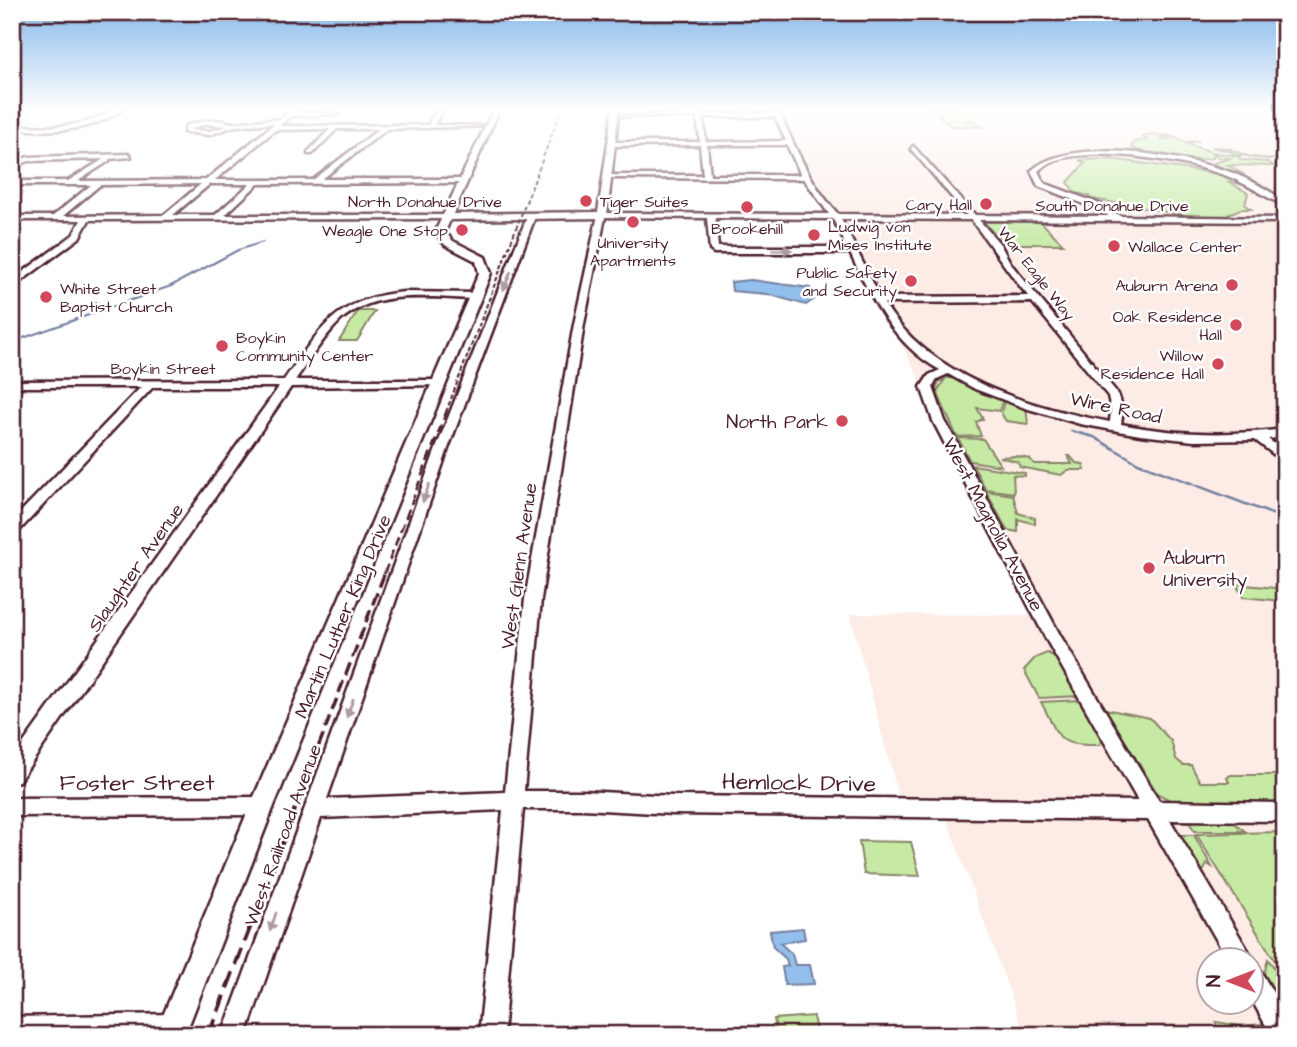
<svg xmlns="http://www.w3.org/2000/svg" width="1297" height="1047" font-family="'Architects Daughter',sans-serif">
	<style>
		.built { fill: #fcece5; fill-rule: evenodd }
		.green { fill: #c6eaa4; stroke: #888468; stroke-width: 2 }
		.water { fill: #92bfec; stroke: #757f9f; stroke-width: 2 }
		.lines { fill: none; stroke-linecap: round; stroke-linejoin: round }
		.stream-far1 { stroke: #757f9f; stroke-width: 2 }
		.stream { stroke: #757f9f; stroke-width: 2.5 }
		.minor-casing { stroke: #4a1f2b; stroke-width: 5 }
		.major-casing { stroke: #4a1f2b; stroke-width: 5 }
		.minor { fill: #fff; fill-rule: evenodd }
		.major { fill: #fff; fill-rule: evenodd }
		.rail-far3 { stroke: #4a1f2b; stroke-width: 2; stroke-dasharray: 4.5 2.5; stroke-linecap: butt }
		.rail-far2 { stroke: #4a1f2b; stroke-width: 2.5; stroke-dasharray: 10 5; stroke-linecap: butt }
		.rail-far1 { stroke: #4a1f2b; stroke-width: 3.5; stroke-dasharray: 13 6; stroke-linecap: butt }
		.rail { stroke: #4a1f2b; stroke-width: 4.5; stroke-dasharray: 17 8; stroke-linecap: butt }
		.oneway { fill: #ae9aa0 }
		.poi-dot { fill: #d1495b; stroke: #fff; stroke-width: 2.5 }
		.labels { text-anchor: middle; stroke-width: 5; stroke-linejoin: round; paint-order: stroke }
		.far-street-label { font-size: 16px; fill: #4a1f2b; stroke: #fff }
		.far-poi-label { font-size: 16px; fill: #4a1f2b; stroke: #fff; text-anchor: end }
		.street-label { font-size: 19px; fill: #4a1f2b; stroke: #fff }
		.poi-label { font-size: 19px; fill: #4a1f2b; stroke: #fff; text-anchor: end }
		.near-street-label { font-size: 23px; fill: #4a1f2b; stroke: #fff }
	</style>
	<rect width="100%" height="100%" fill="#fff"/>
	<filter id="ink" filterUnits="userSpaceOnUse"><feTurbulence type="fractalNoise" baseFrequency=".0143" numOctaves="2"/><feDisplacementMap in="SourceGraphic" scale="14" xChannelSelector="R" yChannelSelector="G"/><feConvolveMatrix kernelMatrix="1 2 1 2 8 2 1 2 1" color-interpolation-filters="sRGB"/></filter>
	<g filter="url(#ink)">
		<path class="built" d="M774,108H1285V1035H1025L940,800L899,798L850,614L1033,615L992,522L886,314L834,212L808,177ZM1210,960H1252V1002H1210Z"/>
		<g class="green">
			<polygon points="930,108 962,108 970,120 966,122 973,121 983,127 951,126 939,116 942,115"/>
			<path d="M1157,134L1164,137L1161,140L1170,139L1165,135H1168L1185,142L1199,141L1185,143L1211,152L1237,156C1230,149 1222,150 1212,147L1228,148L1250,157L1278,160L1238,155L1241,160L1268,162L1274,166L1228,165L1245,175L1211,164L1231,158H1218L1214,153L1213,158C1196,162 1146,156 1131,147L1134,142L1147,140L1141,136Z"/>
			<polygon points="1111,159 1206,172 1234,178 1253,187 1227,181 1248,193 1245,205 1251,209 1240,209 1229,214 1234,218 1211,216 1212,220 1087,198 1089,196 1074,192 1068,182 1085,163 1079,160"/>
			<polygon points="983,221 1040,221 1063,244 1003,244"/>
			<polygon points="358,311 375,311 357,341 339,341"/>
			<polygon points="943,377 957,379 1003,399 999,411 977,408 983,419 976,422 981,436 957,437 937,392 945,379 939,382 935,392 936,382"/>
			<polygon points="1005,399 1026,407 1028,424 1006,421 1001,413"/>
			<polygon points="958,438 983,439 1001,466 970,461"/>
			<polygon points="1016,456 1030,459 1034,464 1072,464 1068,456 1070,456 1076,463 1083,464 1085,470 1068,470 1061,475 1020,467 1018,462 1000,457"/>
			<polygon points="973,465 1025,473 1025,476 1013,475 1014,493 985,489"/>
			<polygon points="986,491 1013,495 1018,513 1035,518 1035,524 1018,519 1018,532 1007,530"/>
			<polygon points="1236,584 1275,588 1283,601 1243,597"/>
			<polygon points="1047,653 1058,658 1079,696 1039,698 1024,670 1035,658"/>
			<path d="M1081,700L1102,736L1100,745C1055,746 1061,739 1041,702Z"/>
			<polygon points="1105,709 1150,718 1171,741 1176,759 1183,765 1191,765 1200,782 1229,782 1227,777 1231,775 1285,775 1285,803 1180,805 1158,794"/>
			<polygon points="1226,817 1245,831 1195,831 1186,818"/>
			<polygon points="1285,832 1285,977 1196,834"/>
			<polygon points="1180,835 1194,835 1212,867 1207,864 1204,870 1201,870"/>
			<polygon points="859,841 911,842 920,876 864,874"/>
			<polygon points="1268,959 1285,983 1285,1002 1276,994 1264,974"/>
			<polygon points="813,1016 817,1035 777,1035 774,1019"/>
			<polygon points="1216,1022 1241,1026 1262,1024 1277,1035 1217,1035"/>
		</g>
		<g class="water">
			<polygon points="751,280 810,288 815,299 806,305 767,294 732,291 731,282"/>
			<polygon points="803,928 805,939 780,943 792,954 795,965 810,965 814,984 785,985 782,967 788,966 786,959 773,947 770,931"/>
		</g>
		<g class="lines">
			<polyline class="stream-far1" points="12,342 171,286 238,250 263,242"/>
			<polyline class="stream" points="1071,431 1094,437 1138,463 1285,519"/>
			<g class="minor-casing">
				<g id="minor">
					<path d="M117,108H124C92,133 51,132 12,129V125C50,128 85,129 117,108Z"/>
					<path d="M294,108H300L295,112L340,114L291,116L279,126L428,125L438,108H444L434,125L492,126L387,129L322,179H462L465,183L258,184L225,215H448V219L89,220L79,238L12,288V280L73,235L81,220H12V216H53L91,185H12V181H68L104,159L29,161L12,167V163L28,157L129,154L131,157L109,159V161L78,181L206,180L275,123L235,126L209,135L184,132L186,126C200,121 216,117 230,123L280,119ZM205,124L227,126L209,131L190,130ZM330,129L308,152V154H312L337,129H379L313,180H215L275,130ZM201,184L164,215L63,216L100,185ZM210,184H250L215,215H173Z"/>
					<path d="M771,108H777C796,148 808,181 838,214L967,215L911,149L913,146L975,215L1109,216L1099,210L1038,186L1031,171C1069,135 1186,156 1233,173C1251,180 1268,190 1285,201V206C1265,197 1248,184 1227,176C1188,161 1090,145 1051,162C1046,164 1042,168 1038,171L1044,183L1105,206L1120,216L1285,218V222L979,220L1000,244L1011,264L1118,394L1123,409L1121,424C1176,435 1230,436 1285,429V437L1268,439L1285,452V463L1255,440L1194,441L1140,435L1080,424L1025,408L975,389L948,374L937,379L933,387L945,421L1060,635L1159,801L1285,803V821L1170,820L1249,952L1252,960V962V960H1228L1148,820L673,814L583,809H523L503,1035H479L503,810L321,818L246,1035H222L437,446L527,217L531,215L535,217L449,446L327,799L505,792L525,599L574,324L598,215L602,213L829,214L804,179L606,178L608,175H703L700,145L612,146L609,144L612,142H700L697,117L612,116L774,113ZM703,117H775L786,141L706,142ZM707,145H787L801,175H710ZM605,217L707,218L710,250L714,253H850C871,298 894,345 940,370L929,375L921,387L933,421L1046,639L1138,801L673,796L583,791H524L541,599L584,324ZM715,218L833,219L847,247H718ZM841,219L971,220C991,245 1007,271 1028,296L880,297ZM1032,302L1108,396L1111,409L1110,422C1029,407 929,378 884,303Z"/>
					<polygon points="1279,161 1285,161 1285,165 1277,164"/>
					<path d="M404,292L476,293L481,296L476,299C432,298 377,288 341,320C323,337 310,360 295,380H440L444,381V385L291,387L19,781L12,783V759L279,387H153L17,533L12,535V521L141,387H12V381L284,380C322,327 335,299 404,292Z"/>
					<polygon points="262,797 269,800 272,806 269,812 262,815 12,816 12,798"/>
					<polygon points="1252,966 1260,970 1285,1013 1285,1035 1271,1035 1252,1000"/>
					<polygon points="173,1014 182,1017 185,1026 181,1035 12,1035 12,1017"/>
				</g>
			</g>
			<g class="major-casing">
				<polygon id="major" points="494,108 500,108 453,214 598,212 613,108 619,108 607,215 602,218 450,220 445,232 453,241 485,257 491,273 274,806 185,1035 155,1035 250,806 479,273 476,261 445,245 435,232"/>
			</g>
			<use href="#minor" class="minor"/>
			<use href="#major" class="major"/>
			<polyline class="rail-far3" points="446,412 562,108"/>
			<polyline class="rail-far2" points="384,574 447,410"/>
			<polyline class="rail-far1" points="305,782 385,572"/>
			<polyline class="rail" points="209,1035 306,780"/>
		</g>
		<defs><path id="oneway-solid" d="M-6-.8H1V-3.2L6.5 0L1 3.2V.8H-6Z" transform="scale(1.75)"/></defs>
		<g class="oneway">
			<use href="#oneway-solid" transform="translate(782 250)"/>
			<use href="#oneway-solid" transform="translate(507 281) rotate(112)"/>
			<use href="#oneway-solid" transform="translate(426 493) rotate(110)"/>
			<use href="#oneway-solid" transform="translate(350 708) rotate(110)"/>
			<use href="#oneway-solid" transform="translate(273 922) rotate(109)"/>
		</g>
	</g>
	<linearGradient id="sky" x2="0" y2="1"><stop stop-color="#85b8ea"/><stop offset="0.43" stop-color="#fff"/><stop offset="1" stop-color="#fff" stop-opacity="0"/></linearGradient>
	<rect width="1297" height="254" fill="url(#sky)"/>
	<g class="poi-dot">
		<circle cx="586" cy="201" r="7"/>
		<circle cx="986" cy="204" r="7"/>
		<circle cx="747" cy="207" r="7"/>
		<circle cx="633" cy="222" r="7"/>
		<circle cx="462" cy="230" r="7"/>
		<circle cx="814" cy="235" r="7"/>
		<circle cx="1114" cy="246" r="7"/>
		<circle cx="911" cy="281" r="7"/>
		<circle cx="1232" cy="285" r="7"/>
		<circle cx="46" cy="297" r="7"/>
		<circle cx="1236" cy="325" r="7"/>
		<circle cx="222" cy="346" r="7"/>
		<circle cx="1218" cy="364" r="7"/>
		<circle cx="842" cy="421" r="7"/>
		<circle cx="1149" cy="568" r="7"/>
	</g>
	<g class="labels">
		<g class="far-street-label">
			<text x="425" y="207">North Donahue Drive</text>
			<text x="1112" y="211">South Donahue Drive</text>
			<text transform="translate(1037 273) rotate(52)" y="6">War Eagle Way</text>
			<text x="163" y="374">Boykin Street</text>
		</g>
		<g class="far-poi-label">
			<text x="600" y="207" text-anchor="start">Tiger Suites</text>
			<text x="972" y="210">Cary Hall</text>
			<text x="828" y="232" text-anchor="start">Ludwig von<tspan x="828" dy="18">Mises Institute</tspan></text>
			<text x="747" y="234" text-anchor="middle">Brookehill</text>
			<text x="448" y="236">Weagle One Stop</text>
			<text x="633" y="248" text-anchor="middle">University<tspan x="633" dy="18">Apartments</tspan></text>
			<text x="1128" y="252" text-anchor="start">Wallace Center</text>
			<text x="897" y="278">Public Safety<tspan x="897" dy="18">and Security</tspan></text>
			<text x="1218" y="291">Auburn Arena</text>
			<text x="60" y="294" text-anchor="start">White Street<tspan x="60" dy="18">Baptist Church</tspan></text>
			<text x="1222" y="322">Oak Residence<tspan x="1222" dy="18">Hall</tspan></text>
			<text x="236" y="343" text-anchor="start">Boykin<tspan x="236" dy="18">Community Center</tspan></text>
			<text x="1204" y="361">Willow<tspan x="1204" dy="18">Residence Hall</tspan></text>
		</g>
		<g class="street-label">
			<text transform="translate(1116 407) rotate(12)" y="7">Wire Road</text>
			<text transform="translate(994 524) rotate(62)" y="7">West Magnolia Avenue</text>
			<text transform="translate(518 566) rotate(-82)" y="7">West Glenn Avenue</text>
			<text transform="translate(135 567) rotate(-55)" y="7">Slaughter Avenue</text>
			<text transform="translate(342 616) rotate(-67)" y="7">Martin Luther King Drive</text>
			<text transform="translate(282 835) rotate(-70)" y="7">West Railroad Avenue</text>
		</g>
		<g class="poi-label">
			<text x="828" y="428">North Park</text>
			<text x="1163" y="564" text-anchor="start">Auburn<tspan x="1163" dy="22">University</tspan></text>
		</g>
		<g class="near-street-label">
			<text x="137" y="790">Foster Street</text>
			<text transform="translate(799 782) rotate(1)" y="8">Hemlock Drive</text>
		</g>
	</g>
	<rect width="1297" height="1047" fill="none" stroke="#fff" stroke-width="42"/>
	<rect x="21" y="21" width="1255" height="1005" fill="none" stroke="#4a1f2b" stroke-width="2.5" filter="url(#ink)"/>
	<g transform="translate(1230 981) rotate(270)"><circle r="33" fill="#ffffff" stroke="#b7a5aa" stroke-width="2"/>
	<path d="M0-5L12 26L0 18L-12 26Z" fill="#d1495b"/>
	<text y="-10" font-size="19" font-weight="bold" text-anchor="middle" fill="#4a1f2b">N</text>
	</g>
</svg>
